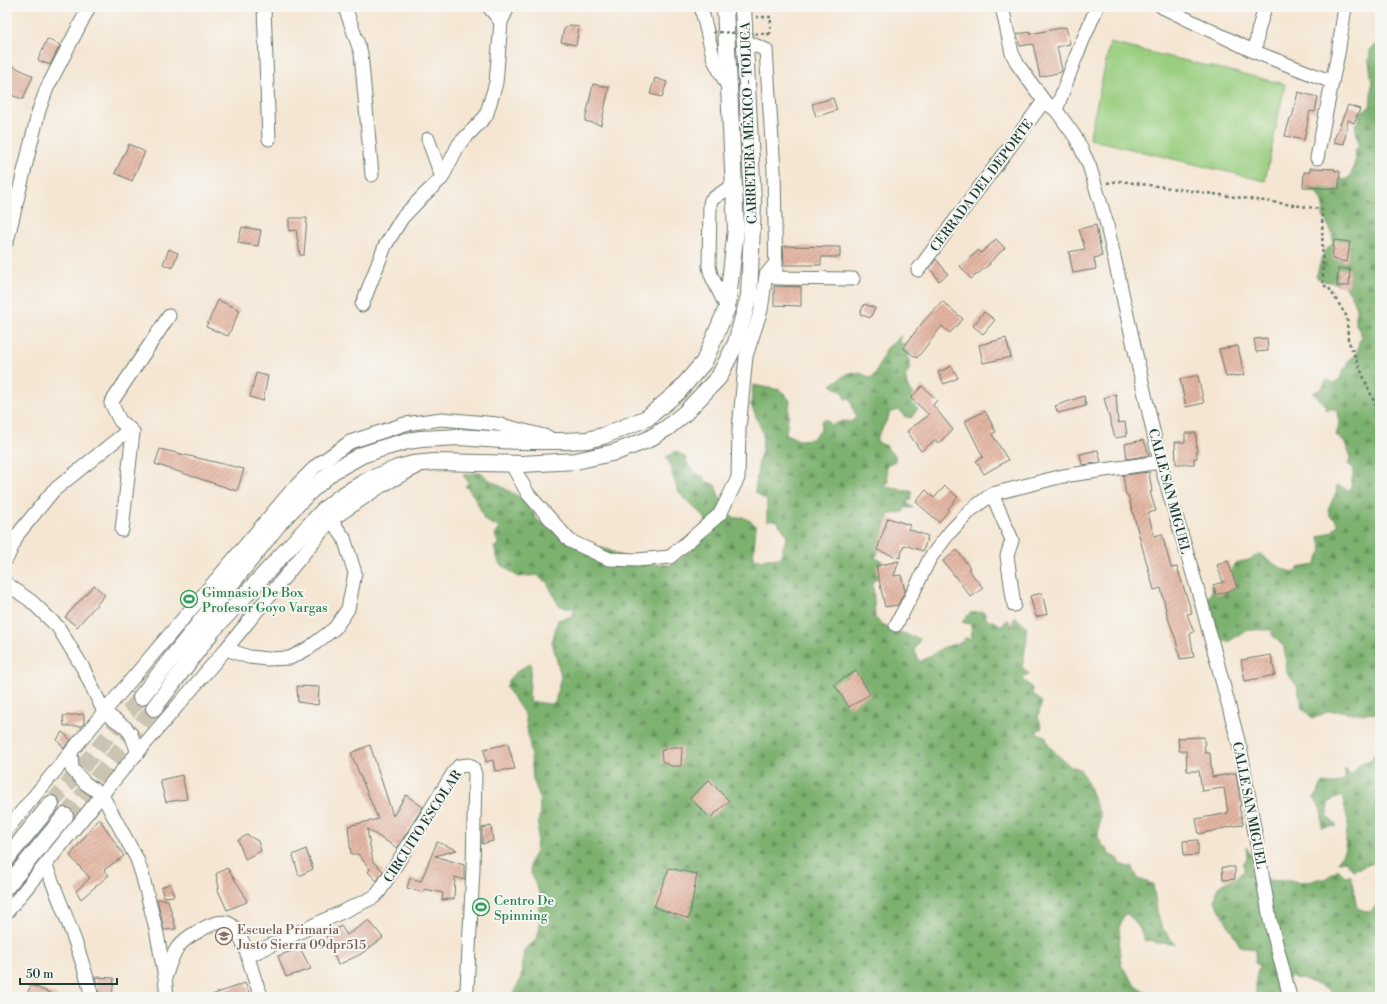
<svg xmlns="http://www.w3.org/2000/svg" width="1387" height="1004" font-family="'Libre Bodoni',serif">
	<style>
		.grass { fill: #9ace7f; stroke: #5c865a }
		.forest { fill: url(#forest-firs); stroke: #4d7751 }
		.building { fill: url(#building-hatch) }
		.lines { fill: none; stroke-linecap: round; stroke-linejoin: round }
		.major-tunnel { stroke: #cac4b3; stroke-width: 16; stroke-dasharray: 16 8; stroke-linecap: butt }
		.minor-casing { stroke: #6a786c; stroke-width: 15 }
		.major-casing { stroke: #6a786c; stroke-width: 18 }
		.path { stroke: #6a786c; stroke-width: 2.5; stroke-dasharray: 3 3; stroke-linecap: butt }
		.minor { stroke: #fff; stroke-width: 13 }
		.major { stroke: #fff; stroke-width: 16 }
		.path-bridge { stroke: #6a786c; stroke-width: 2.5; stroke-dasharray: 3 3; stroke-linecap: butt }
		.labels { text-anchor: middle; stroke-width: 4; stroke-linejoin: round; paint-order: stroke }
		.street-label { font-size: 13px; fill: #1f3d34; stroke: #f6f6f2 }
		.leisure-label { font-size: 13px; fill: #27864d; stroke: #f6f6f2; text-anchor: start }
		.education-label { font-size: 13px; fill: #785e54; stroke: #f6f6f2; text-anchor: start }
	</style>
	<defs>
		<pattern id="forest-firs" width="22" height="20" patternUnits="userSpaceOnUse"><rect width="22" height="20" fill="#7bb16e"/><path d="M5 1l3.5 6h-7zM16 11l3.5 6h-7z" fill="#64915b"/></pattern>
		<pattern id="building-hatch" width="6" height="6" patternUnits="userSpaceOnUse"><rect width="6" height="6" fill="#e4b5a3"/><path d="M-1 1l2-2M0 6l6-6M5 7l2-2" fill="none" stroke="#b89486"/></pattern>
	</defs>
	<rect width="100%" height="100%" fill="#f6f6f2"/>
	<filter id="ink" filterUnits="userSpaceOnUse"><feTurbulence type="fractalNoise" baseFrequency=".025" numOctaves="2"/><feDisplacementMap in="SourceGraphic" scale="8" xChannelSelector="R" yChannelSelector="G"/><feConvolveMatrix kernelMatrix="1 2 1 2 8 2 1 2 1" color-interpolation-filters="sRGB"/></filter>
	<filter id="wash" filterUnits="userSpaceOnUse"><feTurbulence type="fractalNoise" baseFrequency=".012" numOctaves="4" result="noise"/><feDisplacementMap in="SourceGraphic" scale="16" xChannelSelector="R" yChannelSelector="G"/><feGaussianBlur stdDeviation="0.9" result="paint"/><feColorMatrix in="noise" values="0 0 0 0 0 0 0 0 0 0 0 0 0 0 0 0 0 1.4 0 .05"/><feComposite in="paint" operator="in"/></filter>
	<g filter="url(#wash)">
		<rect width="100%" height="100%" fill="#f5e6d3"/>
		<polygon class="grass" points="1110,43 1285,84 1265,181 1089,139"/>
		<g class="forest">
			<path d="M1380,42V717L1376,713L1357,714L1342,711H1328L1313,719L1303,709L1297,686L1287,673L1284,647L1272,635V630C1251,630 1247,627 1229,642L1217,641L1214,633L1215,620L1209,610L1208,598L1212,592L1211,586H1216L1229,574L1235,563L1249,560L1260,554C1270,562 1283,571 1296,572L1298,568L1315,565L1322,550L1319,537L1333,531L1335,527L1338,526L1336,520L1330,516L1328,509L1336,493L1337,485L1350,491L1354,469L1348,464L1351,457L1345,443L1336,435C1339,426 1341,418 1336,409H1324L1327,406L1313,393L1321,389L1327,380L1333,383L1340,379L1343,370L1348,366L1347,362L1356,355L1359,342L1362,336L1356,324V308L1350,292L1341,284L1324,281L1316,277L1321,261V258L1325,251L1333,243L1332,232L1323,216L1324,206L1317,193L1304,188L1310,183L1329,174L1344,180L1351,176L1356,158L1355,151L1359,145L1355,125L1359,122V112L1370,107L1372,84L1369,61L1370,50Z"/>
			<path d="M901,336L900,344L909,343L911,353H908L910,369L905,376L909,390L913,393C912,400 912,404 918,409L911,418L904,416L899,410L889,413V416L876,440L883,445H886L889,451L895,455V461L886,465L888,482L881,487L898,488L904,491H912L910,500L907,503L913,508H904V512L887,515L892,526L875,558L882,561L877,571L881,576L873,582L875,618L887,628L920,639L914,650L920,662L942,648L962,642L965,638L972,639L971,624L962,622L970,613L984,612L988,621H994L1002,626L1008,619L1011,627L1015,616L1026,627L1027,639L1022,667L1029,674L1023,679L1032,688V694L1042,702L1038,717L1042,728L1035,732L1045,736L1049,746L1061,758L1070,766L1080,769L1087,782L1100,815L1098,837L1102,845L1108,850V854L1119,859V864L1133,868L1138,879L1153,884L1158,918L1163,929L1175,944L1157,943L1151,940L1145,941L1140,929L1128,914L1124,915L1119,928L1120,938L1119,946L1121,965L1137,987L1143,990L1153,997H511L521,979L524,950L535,941L540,929L539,908L540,894L530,871V862L536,852L540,808L539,795L533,779L530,747L525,715L506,687C508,684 509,679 512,676C514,673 527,665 531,663L529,701L549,704L555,703L561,676L552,642L558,620L570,617L576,608H565L558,604L547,582L541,579L538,575L518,577L499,563L494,547L499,545L495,535L500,528L484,520C480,507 475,495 465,486L469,483L463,475L481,472L488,479L523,499L527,507L533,512L536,519L562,536L609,550L638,563L670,565L678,561L683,556L692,550L709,533L705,518L678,492L672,474V468L666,457L676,451L685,457L689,466L697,474L704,477V480L715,485L718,494L727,507L721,509L735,518L743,517L752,522L756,527L753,560L780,558L787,535L776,520L767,521V501L755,492L759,459L762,451L763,433L751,405L753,385L780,390L790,400L786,434L799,440L812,439L817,433H820L822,421L826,419L832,425L843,421L851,422L856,417L850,398L845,399L843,392L831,385C847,374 851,367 870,378L875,375L886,349Z"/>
			<path d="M1380,749V861L1353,870L1345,861L1338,862L1345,849L1348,821L1342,796L1328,802V817L1337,826L1322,828C1322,815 1323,807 1313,798L1317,795L1322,783L1335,784L1345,780V768L1351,775L1361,763L1372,760L1374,754Z"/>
			<polygon points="1246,847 1254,860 1250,868 1265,880 1310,882 1317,879 1325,879 1338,869 1345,876 1351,876 1357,908 1369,912 1380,903 1380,997 1332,997 1331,991 1302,978 1294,979 1290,973 1285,997 1256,997 1256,978 1259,966 1255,963 1256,950 1240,946 1215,901 1218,886 1238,877 1241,873 1244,873 1244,862 1247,859"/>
		</g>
		<g id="blocks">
			<g class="building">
				<polygon points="570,25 579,27 576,45 561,42 564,29"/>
				<polygon points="1066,27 1070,44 1057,47 1062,70 1061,72 1040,77 1033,44 1020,46 1017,34 1030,32 1030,34"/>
				<polygon points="47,39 60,45 50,65 38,60"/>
				<polygon points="7,63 33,76 23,99 7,94"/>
				<polygon points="655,78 667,82 662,97 650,94"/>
				<polygon points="593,84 609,87 601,125 585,121"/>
				<polygon points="1298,92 1318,97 1315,112 1310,111 1304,140 1285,136 1290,118 1292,118"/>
				<polygon points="833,98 837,110 816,117 812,104"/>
				<polygon points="1348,105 1360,109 1354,123 1348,120 1344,144 1333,142"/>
				<polygon points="129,144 145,152 132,181 115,173"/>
				<polygon points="1310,168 1335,169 1335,171 1340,171 1339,189 1303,187 1304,172 1310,172"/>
				<polygon points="289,218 307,218 304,255 300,255 296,230 289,231"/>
				<polygon points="1096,225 1102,256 1094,258 1096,269 1073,273 1069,252 1085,249 1079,229"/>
				<polygon points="242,227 261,230 258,246 238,243"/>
				<polygon points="996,239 1005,248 989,263 990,264 971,279 960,266 979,250 981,253"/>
				<polygon points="1334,240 1350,242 1347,262 1332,259"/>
				<polygon points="783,246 840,247 840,257 821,257 821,265 784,265"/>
				<polygon points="169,249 178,253 172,268 163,264"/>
				<polygon points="936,259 948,274 939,281 930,268"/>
				<polygon points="1338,269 1350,269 1349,286 1337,286"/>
				<polygon points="774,286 801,287 801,306 774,305"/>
				<polygon points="218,300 240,310 228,336 206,327"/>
				<polygon points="942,301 963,319 950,333 942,326 917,358 903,348 922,323"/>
				<polygon points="864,304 875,308 870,318 860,314"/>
				<polygon points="984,312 995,320 983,334 973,326"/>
				<polygon points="1006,338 1011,357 983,363 979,345"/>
				<polygon points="1267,338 1268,351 1256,352 1254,339"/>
				<polygon points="1238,346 1244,375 1226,377 1219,349"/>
				<polygon points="952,366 958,378 944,384 938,372"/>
				<polygon points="256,373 268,376 263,401 250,397"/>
				<polygon points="1194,376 1198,376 1204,403 1186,407 1180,379"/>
				<polygon points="922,386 937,400 933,405 953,430 938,443 936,440 921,451 907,431 929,415 911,398"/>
				<polygon points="1116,394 1118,423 1125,422 1127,436 1115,438 1104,398"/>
				<polygon points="1084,396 1086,406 1058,413 1055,406"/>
				<polygon points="985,411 996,432 992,434 1008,460 984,474 976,461 983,457 965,421"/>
				<polygon points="1185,433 1196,433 1197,458 1194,458 1194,464 1176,464 1175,442 1185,442"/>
				<polygon points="1143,440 1146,445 1149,455 1127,459 1125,444"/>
				<polygon points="160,449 244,469 237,491 155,464"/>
				<polygon points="1098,450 1101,462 1082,465 1080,454"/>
				<polygon points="1149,472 1152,492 1150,492 1156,511 1148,513 1154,536 1162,534 1171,568 1177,567 1192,613 1187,614 1194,632 1190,634 1194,657 1180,659 1176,640 1168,618 1161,588 1154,590 1128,495 1126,495 1123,475"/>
				<polygon points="945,486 958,497 948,509 949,510 939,522 916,502 926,490 934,498"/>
				<polygon points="888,518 910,525 908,529 928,536 923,551 904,545 900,558 877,550"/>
				<polygon points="957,550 970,568 968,569 983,588 971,597 943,561"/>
				<polygon points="899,561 894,576 901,575 905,591 898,605 885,607 876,566"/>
				<polygon points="1228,561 1237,588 1216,595 1213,585 1223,582 1217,565"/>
				<polygon points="94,585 105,595 77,627 65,617"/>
				<polygon points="1042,593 1047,614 1036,617 1030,596"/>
				<polygon points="1271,655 1275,675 1245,681 1241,660"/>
				<polygon points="856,671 870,694 849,707 834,684"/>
				<polygon points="297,686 319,687 318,705 298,702"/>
				<polygon points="84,714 84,723 82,726 64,726 63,716"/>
				<polygon points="62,732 71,740 64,748 57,740"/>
				<polygon points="1204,737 1205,753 1210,753 1212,777 1236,773 1241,806 1239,806 1243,824 1199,834 1196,819 1228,813 1224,788 1202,791 1199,771 1187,771 1186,751 1179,751 1178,738"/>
				<polygon points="508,744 515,769 495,771 493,760 486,762 484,749"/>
				<polygon points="370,745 393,816 406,795 423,807 397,848 367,829 373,862 383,871 377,881 368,872 370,869 358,854 351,854 348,826 378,819 351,753"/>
				<polygon points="671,747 682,747 681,766 671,766 662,761 661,751"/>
				<polygon points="182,775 187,799 166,802 160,780"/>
				<polygon points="709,780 729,801 710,818 690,798"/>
				<polygon points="99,818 124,856 104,870 109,875 81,899 76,891 90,878 70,856"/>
				<polygon points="491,826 493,841 482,844 482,828"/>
				<polygon points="247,835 258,841 261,851 245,859 238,840"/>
				<polygon points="1198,840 1198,855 1184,856 1183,841"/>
				<polygon points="437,842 457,850 435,856 464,865 464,880 455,877 454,899 442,900 443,893 424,889 424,893 407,888 410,878 421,881"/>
				<polygon points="306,849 313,869 299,876 293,855"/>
				<polygon points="1222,867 1235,867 1235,879 1223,880"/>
				<polygon points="227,868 243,892 247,902 227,910 218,890 219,887 216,874"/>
				<polygon points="669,868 697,874 689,919 654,907"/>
				<polygon points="170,883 174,896 164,897 161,888"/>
				<polygon points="157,899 168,900 176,929 164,930"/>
				<polygon points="369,920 383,938 361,954 338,965 326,935 341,926 347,935"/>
				<polygon points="300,948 311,969 286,977 278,956"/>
				<polygon points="95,977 114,978 112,997 100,997"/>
				<polygon points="245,983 251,997 209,997 209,996"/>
				<polygon points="31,985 59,997 26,997"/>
			</g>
		</g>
	</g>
	<g filter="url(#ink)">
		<use href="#blocks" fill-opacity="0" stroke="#6a786c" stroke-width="1"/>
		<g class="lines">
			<g class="major-tunnel">
				<polyline points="51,804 141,697"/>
				<polyline points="65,816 154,708"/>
			</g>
			<g class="minor-casing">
				<g id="minor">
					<polyline points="264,7 269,139"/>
					<polyline points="345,7 361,53 372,175"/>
					<polyline points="489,7 501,22"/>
					<polyline points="701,7 714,60 728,87"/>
					<polyline points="1002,7 1012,53 1018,65 1044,101 1056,110 1076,138 1089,165 1106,221 1160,462 1201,601 1241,752 1270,920 1290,997"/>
					<polyline points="1162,7 1255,52 1258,31 1265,7"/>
					<polyline points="745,41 766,50 774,171 776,278 853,279"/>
					<polyline points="1255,52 1332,82 1317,158"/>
					<polyline points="1332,82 1338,54 1345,7"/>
					<polyline points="1056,110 1075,59 1097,7"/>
					<polyline points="428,139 442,178"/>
					<polyline points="7,241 39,110 47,88 89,7"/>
					<polyline points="918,270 1044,101"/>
					<polyline points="362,305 385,246 402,218 423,196 442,178 459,144 486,116 496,83 501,22 508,7"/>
					<polyline points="727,308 711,275 709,266 710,203 711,200 733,185"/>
					<polyline points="511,463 528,494 570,541 609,559 637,560 670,557 720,514 738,478 739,429 746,356 761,310 766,275 776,263"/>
					<polyline points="992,494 1012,540 1007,556 1014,605"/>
					<polyline points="122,530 133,432 120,421 111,403 169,316"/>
					<polyline points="7,558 18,534 53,491 130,429"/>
					<polyline points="7,584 31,601 58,627 83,668 104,712 125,727 131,734 138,753"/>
					<polyline points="896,625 913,593 930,558 950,532 971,510 992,494 1063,476 1160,462"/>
					<polyline points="226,649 249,657 267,659 290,658 309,648 335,628 348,609 355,573 344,538 331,520"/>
					<polyline points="71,752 72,769 85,783 102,795 137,859 142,874 156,929 165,977 167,997"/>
					<polyline points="7,829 104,712 292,490 316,466 350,442 405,424 442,419 497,424 548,437"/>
					<path d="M46,866C63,909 81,952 92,997"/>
					<polyline points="7,912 109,786 226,649 331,520 381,486 417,467"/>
					<polyline points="248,956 374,897 379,892 454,772 459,766 469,765 473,768 475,774 473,869 467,989 466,993 458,997"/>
					<path d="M166,975C173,952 177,942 199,931C207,926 218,920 228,923C243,929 250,966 255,980C257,986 259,991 262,997"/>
				</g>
			</g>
			<g class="major-casing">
				<g id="major">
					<polyline points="141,697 280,522 307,494 333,471 362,455 383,448 407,441 421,439 459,437 517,441 564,441 587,440 603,436 647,418 678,392 704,362 727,308 736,229 725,7"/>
					<polyline points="154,708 212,631 306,529 323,511 340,497 368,480 398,468 413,464 434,462 522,464 576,461 616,452 647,440 667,428 685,413 719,377 736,343 749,296 753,202 743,7"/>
					<polyline points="7,858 51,804"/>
					<polyline points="7,886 65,816"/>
				</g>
			</g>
			<g class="path">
				<polyline points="756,17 771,17 770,34"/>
				<polyline points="1107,183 1120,181 1322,209 1323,285 1329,288 1347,317 1348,340 1380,416"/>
			</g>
			<use href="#minor" class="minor"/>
			<use href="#major" class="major"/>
			<polyline class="path-bridge" points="713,32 770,34"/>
		</g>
	</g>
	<defs>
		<g id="stadium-ring" transform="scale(0.9)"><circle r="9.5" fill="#f6f6f2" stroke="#2e9e5b" stroke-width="1.5"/><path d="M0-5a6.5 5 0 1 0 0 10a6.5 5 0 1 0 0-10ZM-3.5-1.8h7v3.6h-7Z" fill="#2e9e5b"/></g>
		<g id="school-ring" transform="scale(0.9)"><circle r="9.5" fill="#f6f6f2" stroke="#8d6e63" stroke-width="1.5"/><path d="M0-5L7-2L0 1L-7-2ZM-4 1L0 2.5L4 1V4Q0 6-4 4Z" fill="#8d6e63"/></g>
	</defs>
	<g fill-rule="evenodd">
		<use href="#stadium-ring" x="189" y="599"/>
		<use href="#stadium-ring" x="481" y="907"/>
		<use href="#school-ring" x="224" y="936"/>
	</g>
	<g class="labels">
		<g class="street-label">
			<text transform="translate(748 123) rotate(-92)" y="5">CARRETERA MÉXICO - TOLUCA</text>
			<text transform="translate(981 185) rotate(-53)" y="5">CERRADA DEL DEPORTE</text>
			<text transform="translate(1170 491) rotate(75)" y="5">CALLE SAN MIGUEL</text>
			<text transform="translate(1250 805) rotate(79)" y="5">CALLE SAN MIGUEL</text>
			<text transform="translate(422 826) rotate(-57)" y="5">CIRCUITO ESCOLAR</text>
		</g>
		<g class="leisure-label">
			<text x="202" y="597">Gimnasio De Box<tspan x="202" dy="15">Profesor Goyo Vargas</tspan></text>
			<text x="494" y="905">Centro De<tspan x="494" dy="15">Spinning</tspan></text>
		</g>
		<g class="education-label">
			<text x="237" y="934">Escuela Primaria<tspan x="237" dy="15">Justo Sierra 09dpr515</tspan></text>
		</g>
	</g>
	<rect width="1387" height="1004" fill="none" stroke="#f6f6f2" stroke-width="24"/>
	<path d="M20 978v6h97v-6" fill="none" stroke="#1f3d34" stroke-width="2"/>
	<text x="26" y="978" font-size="12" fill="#1f3d34" stroke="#f6f6f2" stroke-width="3" paint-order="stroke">50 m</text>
</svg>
